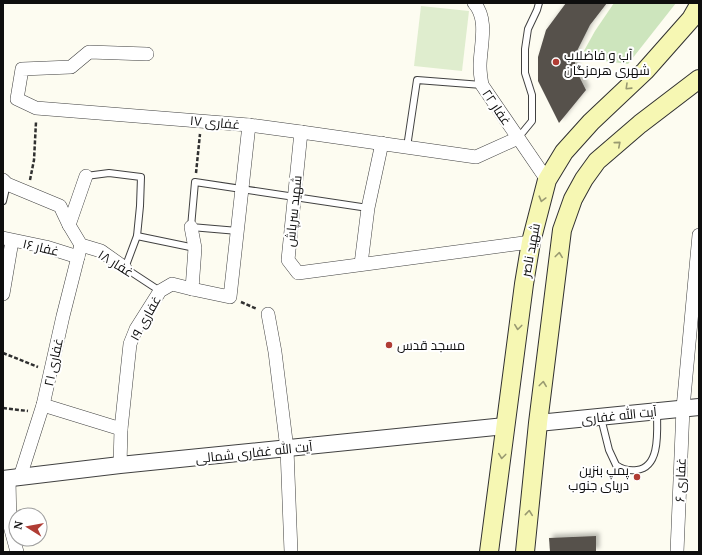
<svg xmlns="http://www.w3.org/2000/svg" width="702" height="555" font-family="'PT Serif',Cairo,serif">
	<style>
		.green { fill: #cde5bd }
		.pitch { fill: #dfedce }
		.building { fill: #56514c; filter: url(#shadow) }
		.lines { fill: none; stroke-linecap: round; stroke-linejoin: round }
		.service-casing { stroke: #414141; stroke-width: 8 }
		.minor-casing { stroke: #414141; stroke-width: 14 }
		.tertiary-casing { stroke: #414141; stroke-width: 18 }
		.secondary-casing { stroke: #303030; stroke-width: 20 }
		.path { stroke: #303030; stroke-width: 2.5; stroke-dasharray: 4 2; stroke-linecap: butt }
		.service { stroke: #fff; stroke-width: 6 }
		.minor { stroke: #fff; stroke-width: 13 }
		.tertiary { stroke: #fff; stroke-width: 16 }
		.secondary { stroke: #f6f7b3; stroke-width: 18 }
		.oneway { stroke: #999a71 }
		.poi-dot { fill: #b03c34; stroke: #fff; stroke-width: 1.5 }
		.labels { text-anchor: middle; stroke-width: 4; stroke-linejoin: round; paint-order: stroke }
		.poi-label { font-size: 13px; fill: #0e0e0e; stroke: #fff; text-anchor: start }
		.street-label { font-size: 13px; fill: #0e0e0e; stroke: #fff }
	</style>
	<defs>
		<filter id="shadow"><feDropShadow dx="3.5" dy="-3.5" stdDeviation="2" flood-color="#0004"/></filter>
	</defs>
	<rect width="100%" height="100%" fill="#fdfcf1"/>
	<polygon class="green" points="614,3 676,3 628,64 580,58 595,31"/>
	<polygon class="pitch" points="421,6 469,11 462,71 414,66"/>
	<g class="building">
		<polygon points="566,3 607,3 590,25 575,55 575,68 586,90 559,123 538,81 538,57 546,30"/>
		<polygon points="596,536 596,552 550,552 549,538"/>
	</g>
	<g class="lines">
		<g class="service-casing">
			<g id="service">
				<polyline points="518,138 532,121 532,95 525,73 525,49 528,29 537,10 539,3"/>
				<polyline points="407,147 417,80 482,85"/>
				<polyline points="86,176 109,173 141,177 140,206 137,236 125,268 160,291"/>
				<polyline points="3,201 7,184"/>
				<polyline points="238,231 191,227 195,182 368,208"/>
				<polyline points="137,236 195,248"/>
				<path d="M601,418L609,450L616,465C623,470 629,471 637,470C661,467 657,430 657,412"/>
			</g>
		</g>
		<g class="minor-casing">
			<g id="minor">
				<path d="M474,3C489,19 480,47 480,66C480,72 481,79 482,85L547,180"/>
				<polyline points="147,54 89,52 71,67 22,69 17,99 36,108 249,125 230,297 192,289"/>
				<polyline points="249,125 301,132"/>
				<polyline points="518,138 476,157 301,132 288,260 298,273 531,242"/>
				<polyline points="3,180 7,184 60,206 69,225 81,245 101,251 125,268"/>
				<polyline points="69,225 86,176"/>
				<polyline points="3,238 46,247 78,257"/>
				<polyline points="361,264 368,208 382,143"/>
				<polyline points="3,294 12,241"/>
				<polyline points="268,314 275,352 287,449 291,552"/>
				<polyline points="43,405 121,429"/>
				<polyline points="120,465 121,429 130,344 136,329 160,291 172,284 192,289 195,248 191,227"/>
				<polyline points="20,477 43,405 63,316 81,245"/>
				<polyline points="9,479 10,526 17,552"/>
				<polyline points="677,552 683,408 699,235"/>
			</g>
		</g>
		<g class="tertiary-casing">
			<g id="tertiary">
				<polyline points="538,423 699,407"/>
				<polyline points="3,479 120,465 505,426"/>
			</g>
		</g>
		<g class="secondary-casing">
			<g id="secondary">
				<polyline points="489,552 524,284 531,242 547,180 564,152 591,122 645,71 691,19 699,5"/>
				<polyline points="525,552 538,423 562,230 573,199 584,179 597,161 640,124 699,79"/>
			</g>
		</g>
		<g class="path">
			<polyline points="196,173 200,134"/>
			<polyline points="30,180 34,160 36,122"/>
			<polyline points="241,302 257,309"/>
			<polyline points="3,353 38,367"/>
			<polyline points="3,408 28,411"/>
		</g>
		<use href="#service" class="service"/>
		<use href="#minor" class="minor"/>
		<use href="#tertiary" class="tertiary"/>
		<use href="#secondary" class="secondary"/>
	</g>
	<defs><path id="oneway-chevron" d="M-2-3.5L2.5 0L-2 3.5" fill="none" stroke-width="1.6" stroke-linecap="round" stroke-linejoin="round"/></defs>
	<g class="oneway">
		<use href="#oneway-chevron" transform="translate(628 87) rotate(136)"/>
		<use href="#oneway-chevron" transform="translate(618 144) rotate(-41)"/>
		<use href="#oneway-chevron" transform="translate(542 199) rotate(105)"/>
		<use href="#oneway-chevron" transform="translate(559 255) rotate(-83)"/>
		<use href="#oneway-chevron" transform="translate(518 327) rotate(97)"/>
		<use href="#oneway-chevron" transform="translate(543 384) rotate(-83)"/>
		<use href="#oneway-chevron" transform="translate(502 456) rotate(97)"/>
		<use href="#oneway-chevron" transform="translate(529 513) rotate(-84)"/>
	</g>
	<g class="poi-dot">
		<circle cx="556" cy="62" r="4"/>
		<circle cx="389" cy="345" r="4"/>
		<circle cx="637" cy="477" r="4"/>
	</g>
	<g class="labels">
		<g class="poi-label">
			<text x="564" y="60">آب و فاضلاب<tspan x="564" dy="15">شهری هرمزگان</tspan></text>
			<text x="397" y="350">مسجد قدس</text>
			<text x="629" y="475" text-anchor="end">پمپ بنزین<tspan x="629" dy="15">دریای جنوب</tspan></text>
		</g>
		<g class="street-label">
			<text transform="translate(497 107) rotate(56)" y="5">غفار ۲۲</text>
			<text transform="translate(215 122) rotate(5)" y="5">غفاری ۱۷</text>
			<text transform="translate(293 211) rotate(-84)" y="5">شهید سرپاش</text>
			<text transform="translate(41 247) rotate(13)" y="5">غفار ۱۶</text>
			<text transform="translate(530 250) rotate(-79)" y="5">شهید ناصر</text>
			<text transform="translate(116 263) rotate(32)" y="5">غفار ۱۸</text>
			<text transform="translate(145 318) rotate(-61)" y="5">غفاری ۱۹</text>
			<text transform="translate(53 362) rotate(-78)" y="5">غفاری ۲۱</text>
			<text transform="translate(619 415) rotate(-6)" y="5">آیت الله غفاری</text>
			<text transform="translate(254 452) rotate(-6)" y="5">آیت الله غفاری شمالی</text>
			<text transform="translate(680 480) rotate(-88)" y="5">غفاری ۶</text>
		</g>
	</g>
	<rect width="702" height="555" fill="none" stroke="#0e0e0e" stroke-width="8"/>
	<g transform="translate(28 527) rotate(281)"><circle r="19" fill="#ffffff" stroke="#9f9f9f"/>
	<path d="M0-3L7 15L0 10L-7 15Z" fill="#b03c34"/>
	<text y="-6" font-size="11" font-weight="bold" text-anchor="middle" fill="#0e0e0e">N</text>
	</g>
</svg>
